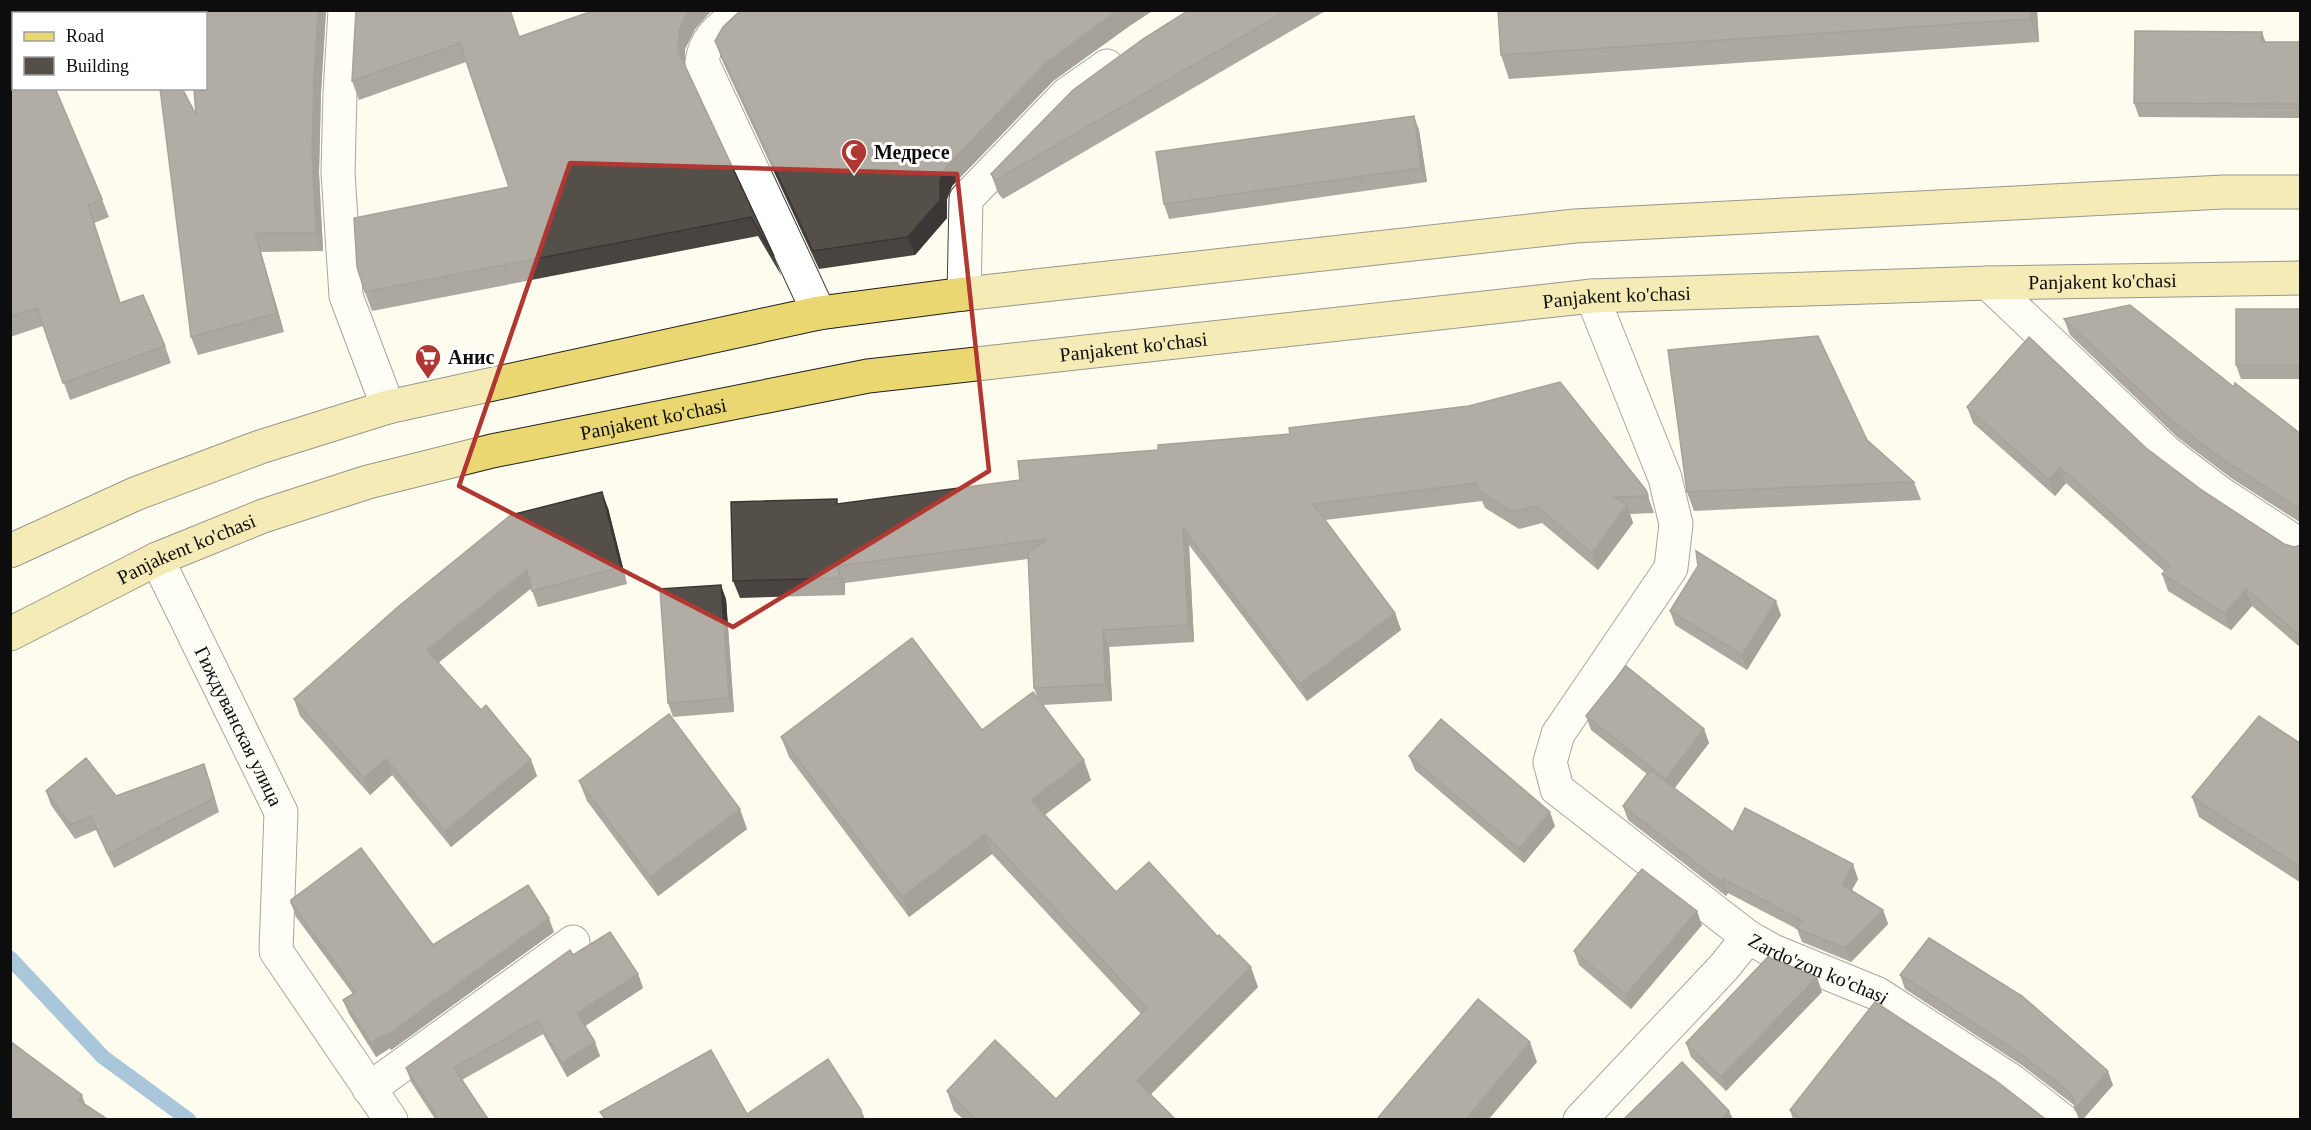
<svg xmlns="http://www.w3.org/2000/svg" width="2311" height="1130" font-family="'Times New Roman',serif">
	<style>
		.lines { fill: none; stroke-linecap: round; stroke-linejoin: round }
		.stream { stroke: #4685c0; stroke-width: 15 }
		.minor-casing { stroke: #404040; stroke-width: 35 }
		.major-casing { stroke: #1e1e1e; stroke-width: 35 }
		.minor { stroke: #fff; stroke-width: 33 }
		.major { stroke: #ebd771; stroke-width: 33 }
		.wall { fill: #494440 }
		.shaded-wall { fill: #3c3734 }
		.building { fill: #554f4a; stroke: #3c3734; stroke-width: 1.5 }
		.marked { fill: none; stroke: #b03732; stroke-width: 4.5; stroke-linejoin: round }
		.labels { text-anchor: middle; stroke-width: 6; stroke-linejoin: round; paint-order: stroke }
		.poi-label { font-size: 20px; font-weight: bold; fill: #0d0d0d; stroke: #fff; text-anchor: start }
		.street-label { font-size: 20px; fill: #0d0d0d; stroke: #fff }
	</style>
	<rect width="100%" height="100%" fill="#fdfcef"/>
	<g class="lines">
		<polyline class="stream" points="10,958 103,1057 189,1120"/>
		<g class="minor-casing">
			<g id="minor">
				<polyline points="345,10 340,93 338,173 346,296 388,407"/>
				<path d="M741,10C723,27 705,36 702,62L819,313"/>
				<polyline points="1988,283 2165,451 2220,493 2300,545"/>
				<polyline points="964,294 966,199 1067,94 1107,66"/>
				<polyline points="1592,296 1665,478 1676,524 1671,568 1558,734 1550,762 1557,789 1748,937"/>
				<path id="s1" d="M157,559L281,812L276,951L391,1120"/>
				<polyline points="369,1089 573,942"/>
				<path id="s2" d="M1580,1120L1724,967L1748,937L1773,951L1878,994L2012,1081L2062,1120"/>
			</g>
		</g>
		<g class="major-casing">
			<g id="major">
				<polyline points="10,551 135,494 260,447 388,407 819,313 964,294 1575,226 2223,192 2300,192"/>
				<path id="s3" d="M10,634L157,559L263,516L368,482L492,451L868,376L1592,296L1988,283L2300,278"/>
			</g>
		</g>
		<use href="#minor" class="minor"/>
		<use href="#major" class="major"/>
	</g>
	<g class="wall">
		<polygon points="10,10 139,10 140,14 14,14 102,199 109,217 94,223 120,303 165,346 171,363 70,400 43,326 10,337"/>
		<polygon points="189,10 326,10 321,92 319,173 323,251 261,252 284,332 198,355 191,337 196,115"/>
		<polygon points="356,10 519,37 595,10 712,10 695,29 685,49 685,65 774,256 781,275 758,236 372,311 365,292 509,187 466,62 359,100 352,81"/>
		<polygon points="1189,10 1327,10 1003,199 998,193 991,174"/>
		<polygon points="1498,10 2037,10 2039,42 1509,79 1501,55"/>
		<polygon points="1128,27 1053,81 952,186 947,199 947,218 915,255 819,269 722,60 715,41"/>
		<polygon points="2265,42 2301,42 2301,118 2139,117 2134,103"/>
		<polygon points="1419,130 1427,182 1169,219 1164,204"/>
		<polygon points="2301,309 2301,379 2241,379 2236,365"/>
		<polygon points="2064,319 2234,387 2301,434 2301,523 2231,478 2177,437 2070,335"/>
		<polygon points="1967,407 2146,448 2203,491 2284,544 2294,547 2301,545 2301,648 2252,606 2231,630 2168,591 2162,574 2165,572 2066,483 2055,496 1973,423"/>
		<polygon points="1867,440 1914,482 1921,500 1694,511 1687,492"/>
		<polygon points="1018,461 1646,490 1654,513 1630,514 1633,523 1598,570 1542,523 1519,529 1485,508 1482,501 1325,520 1395,613 1401,630 1307,701 1189,545 1194,642 1109,647 1112,701 1043,705 1091,780 1044,815 1116,892 1258,987 1150,1095 1175,1119 963,1119 954,1111 947,1091 1056,1099 1141,1014 992,854 909,917 789,757 781,737 982,730 1038,699 1034,688 1028,559 845,583 845,595 740,598 733,581 838,504 1020,480"/>
		<polygon points="608,508 627,584 538,607 531,588 438,663 481,710 531,760 537,776 451,847 392,775 370,795 300,716 294,699"/>
		<polygon points="726,599 734,712 673,717 668,703"/>
		<polygon points="1670,611 1781,615 1747,670 1675,625"/>
		<polygon points="1586,716 1704,729 1709,743 1674,788 1733,832 1858,879 1852,890 1883,910 1888,924 1851,962 1802,942 1797,929 1728,893 1726,896 1628,820 1623,806 1647,774 1591,730"/>
		<polygon points="2301,744 2301,883 2199,817 2192,797"/>
		<polygon points="1409,756 1555,826 1524,863 1415,770"/>
		<polygon points="209,778 219,812 114,868 96,830 75,839 51,805 46,791 116,796"/>
		<polygon points="579,781 747,829 658,896 587,801"/>
		<polygon points="291,903 433,945 554,932 391,1050 390,1048 376,1057 349,1014 343,1000 353,994 296,917"/>
		<polygon points="1702,925 1631,1009 1579,965 1574,951"/>
		<polygon points="573,955 638,974 643,988 585,1026 600,1056 567,1077 543,1034 462,1080 488,1119 435,1119 411,1082 406,1068"/>
		<polygon points="1900,975 2113,1085 2083,1119 2079,1119 2074,1105 2023,1066 1905,989"/>
		<polygon points="1822,992 1726,1091 1691,1057 1686,1043"/>
		<polygon points="1790,1110 2044,1118 2048,1119 1793,1119"/>
	</g>
	<g class="shaded-wall">
		<polygon points="318,10 326,10 321,92 319,173 323,251 316,233 312,154 314,73"/>
		<polygon points="688,10 712,10 695,29 685,49 685,69 678,51 679,30"/>
		<polygon points="1118,10 1154,10 1128,27 1053,81 952,186 947,199 947,218 915,255 908,237 940,180 946,167 1047,62"/>
		<polygon points="2030,10 2037,10 2039,42 2030,19"/>
		<polygon points="2262,32 2267,46 2261,42"/>
		<polygon points="1414,116 1419,130 1427,182 1421,168"/>
		<polygon points="255,233 261,252 284,332 277,313"/>
		<polygon points="2060,467 2066,483 2055,496 2049,480"/>
		<polygon points="602,492 608,508 627,584 621,567"/>
		<polygon points="1627,505 1633,523 1598,570 1592,553"/>
		<polygon points="1183,528 1189,545 1194,642 1188,625"/>
		<polygon points="838,566 845,583 845,595 839,578"/>
		<polygon points="527,570 533,587 433,667 427,650"/>
		<polygon points="721,585 726,599 734,712 729,698"/>
		<polygon points="2246,589 2252,606 2231,630 2225,614"/>
		<polygon points="1776,601 1781,615 1747,670 1742,655"/>
		<polygon points="1395,613 1401,630 1307,701 1300,684"/>
		<polygon points="1103,630 1109,647 1112,701 1105,684"/>
		<polygon points="1704,729 1709,743 1671,793 1666,779"/>
		<polygon points="386,759 392,775 370,795 364,778"/>
		<polygon points="531,760 537,776 451,847 445,831"/>
		<polygon points="1084,760 1091,780 1038,820 1031,800"/>
		<polygon points="740,809 747,829 658,896 650,877"/>
		<polygon points="1550,812 1555,826 1524,863 1519,849"/>
		<polygon points="985,834 992,854 909,917 902,897"/>
		<polygon points="1853,864 1858,879 1847,899 1842,885"/>
		<polygon points="1723,879 1728,893 1726,896 1721,882"/>
		<polygon points="1883,910 1888,924 1851,962 1845,948"/>
		<polygon points="1697,911 1702,925 1631,1009 1626,995"/>
		<polygon points="549,918 554,932 391,1050 386,1036"/>
		<polygon points="1251,967 1258,987 1144,1101 1137,1081"/>
		<polygon points="638,974 643,988 582,1028 577,1013"/>
		<polygon points="1817,977 1822,992 1726,1091 1721,1077"/>
		<polygon points="385,1034 390,1048 376,1057 371,1043"/>
		<polygon points="595,1042 600,1056 567,1077 562,1063"/>
		<polygon points="1530,1042 1537,1062 1489,1119 1466,1119"/>
		<polygon points="2108,1071 2113,1085 2083,1119 2079,1119 2075,1109"/>
		<polygon points="82,1095 89,1115 78,1100"/>
		<polygon points="861,1110 865,1119 861,1119"/>
		<polygon points="1729,1111 1733,1119 1721,1119"/>
	</g>
	<g class="building">
		<polygon points="10,10 109,10 103,14 14,14 14,88 55,88 102,199 88,205 120,303 143,295 165,346 63,383 37,308 10,317"/>
		<polygon points="189,10 318,10 314,73 312,154 316,233 255,233 277,313 191,337 160,88 182,88 196,115 194,88 206,88 206,14 190,14"/>
		<polygon points="356,10 510,10 519,37 595,10 688,10 679,30 678,51 774,256 751,217 365,292 357,267 354,218 509,187 460,43 352,81"/>
		<polygon points="741,10 1118,10 1047,62 946,167 940,180 940,200 908,237 813,251 715,41 723,27"/>
		<polygon points="1189,10 1288,10 996,180 991,174 1073,90 1143,39"/>
		<polygon points="1498,10 2030,10 2030,19 1501,55"/>
		<polygon points="2135,31 2262,32 2261,42 2301,42 2301,104 2134,103"/>
		<polygon points="1414,116 1421,168 1164,204 1156,152"/>
		<polygon points="2130,305 2234,387 2235,383 2301,434 2301,510 2225,461 2171,420 2064,319"/>
		<rect x="2236" y="309" width="65" height="56"/>
		<polygon points="1818,336 1867,440 1914,482 1687,492 1668,350"/>
		<polygon points="2029,337 2146,448 2203,491 2284,544 2294,547 2301,545 2301,637 2246,589 2225,614 2162,574 2170,566 2060,467 2049,480 1967,407"/>
		<polygon points="1560,382 1646,490 1648,496 1614,497 1627,505 1592,553 1536,506 1512,512 1479,491 1476,483 1313,504 1395,613 1300,684 1183,528 1188,625 1103,630 1105,684 1034,688 1028,553 1047,539 838,566 839,578 733,581 731,502 837,499 837,504 1020,480 1018,461 1158,450 1158,445 1290,434 1289,428 1469,406"/>
		<polygon points="602,492 621,567 532,591 527,570 427,650 481,710 486,705 531,760 445,831 386,759 364,778 294,699 399,606 511,515"/>
		<polygon points="1696,551 1776,601 1742,655 1670,611 1698,566"/>
		<polygon points="721,585 729,698 668,703 660,589"/>
		<polygon points="912,638 982,730 1033,692 1084,760 1031,800 1116,892 1149,862 1218,937 1219,935 1251,967 1137,1081 1175,1119 976,1119 947,1091 995,1040 1056,1099 1147,1008 985,834 902,897 781,737"/>
		<polygon points="1626,666 1704,729 1666,779 1586,716"/>
		<polygon points="669,714 740,809 650,877 579,781"/>
		<polygon points="2259,716 2301,744 2301,868 2192,797"/>
		<polygon points="1441,719 1550,812 1519,849 1409,756"/>
		<polygon points="86,758 116,796 204,764 214,798 108,854 91,816 70,825 46,791"/>
		<polygon points="1650,770 1733,832 1745,808 1853,864 1842,885 1883,910 1845,948 1796,928 1803,921 1723,879 1721,882 1623,806"/>
		<polygon points="361,848 433,945 528,885 549,918 386,1036 385,1034 371,1043 343,1000 356,992 291,903 291,900"/>
		<polygon points="1642,869 1697,911 1626,995 1574,951"/>
		<polygon points="610,932 638,974 577,1013 595,1042 562,1063 538,1020 454,1068 488,1119 438,1119 406,1068 570,950 573,955"/>
		<polygon points="1929,938 2022,996 2108,1071 2075,1109 2074,1099 2068,1091 2018,1052 1900,975"/>
		<polygon points="1768,957 1817,977 1721,1077 1686,1043"/>
		<polygon points="1478,999 1530,1042 1466,1119 1377,1119"/>
		<polygon points="1875,1002 1995,1080 2044,1118 2048,1119 1802,1119 1790,1110"/>
		<polygon points="10,1041 82,1095 78,1100 107,1119 10,1119"/>
		<polygon points="711,1050 747,1114 828,1059 861,1110 861,1119 605,1119 600,1112"/>
		<polygon points="1682,1062 1729,1111 1721,1119 1624,1119"/>
	</g>
	<path d="M0 0H2311V1130H0ZM570,163L957,174L989,471L733,627L459,486Z" fill="#fdfcef" fill-opacity=".55" fill-rule="evenodd"/>
	<path class="marked" d="M570,163L957,174L989,471L733,627L459,486Z"/>
	<defs>
		<g id="mosque-pin" transform="scale(1.35)"><path d="M0 17L-7.5 6A9.5 9.5 0 1 1 7.5 6Z" fill="#b03732" stroke="#fff"/><path d="M3.5-4.9A6 6 0 1 0 3.5 4.9A5 5 0 1 1 3.5-4.9Z" fill="#fff"/></g>
		<g id="supermarket-pin" transform="scale(1.35)"><path d="M0 17L-7.5 6A9.5 9.5 0 1 1 7.5 6Z" fill="#b03732" stroke="#fff"/><path d="M-6-5.5h2.5l.6 2H6L4.5 2H-2.5L-4.4-4H-6ZM-1.5 3.2a1.3 1.3 0 1 0 .1 0ZM3 3.2a1.3 1.3 0 1 0 .1 0Z" fill="#fff"/></g>
	</defs>
	<g fill-rule="evenodd">
		<use href="#mosque-pin" x="854" y="152"/>
		<use href="#supermarket-pin" x="428" y="357"/>
	</g>
	<g class="labels">
		<g class="poi-label">
			<text x="874" y="159">Медресе</text>
			<text x="448" y="364">Анис</text>
		</g>
		<g class="street-label">
			<text dy="7" stroke="none"><textPath href="#s3" startOffset="2140">Panjakent ko'chasi</textPath></text>
			<text dy="7" stroke="none"><textPath href="#s3" startOffset="1654">Panjakent ko'chasi</textPath></text>
			<text dy="7" stroke="none"><textPath href="#s3" startOffset="1168">Panjakent ko'chasi</textPath></text>
			<text dy="7" stroke="none"><textPath href="#s3" startOffset="682">Panjakent ko'chasi</textPath></text>
			<text dy="7" stroke="none"><textPath href="#s3" startOffset="196">Panjakent ko'chasi</textPath></text>
			<text dy="7" stroke="none"><textPath href="#s1" startOffset="186">Гиждуванская улица</textPath></text>
			<text dy="7" stroke="none"><textPath href="#s2" startOffset="326">Zardo'zon ko'chasi</textPath></text>
		</g>
	</g>
	<rect width="2311" height="1130" fill="none" stroke="#0d0d0d" stroke-width="24"/>
	<rect x="12" y="12" width="195" height="78" fill="#ffffff" stroke="#9e9e9e" stroke-width="1.5"/>
	<rect x="24" y="32" width="30" height="9" fill="#ebd771" stroke="#9e9e9e" stroke-width="1.5"/>
	<text x="66" y="42" font-size="18" fill="#0d0d0d">Road</text>
	<rect x="24" y="57" width="30" height="18" fill="#554f4a" stroke="#9e9e9e" stroke-width="1.5"/>
	<text x="66" y="72" font-size="18" fill="#0d0d0d">Building</text>
</svg>
